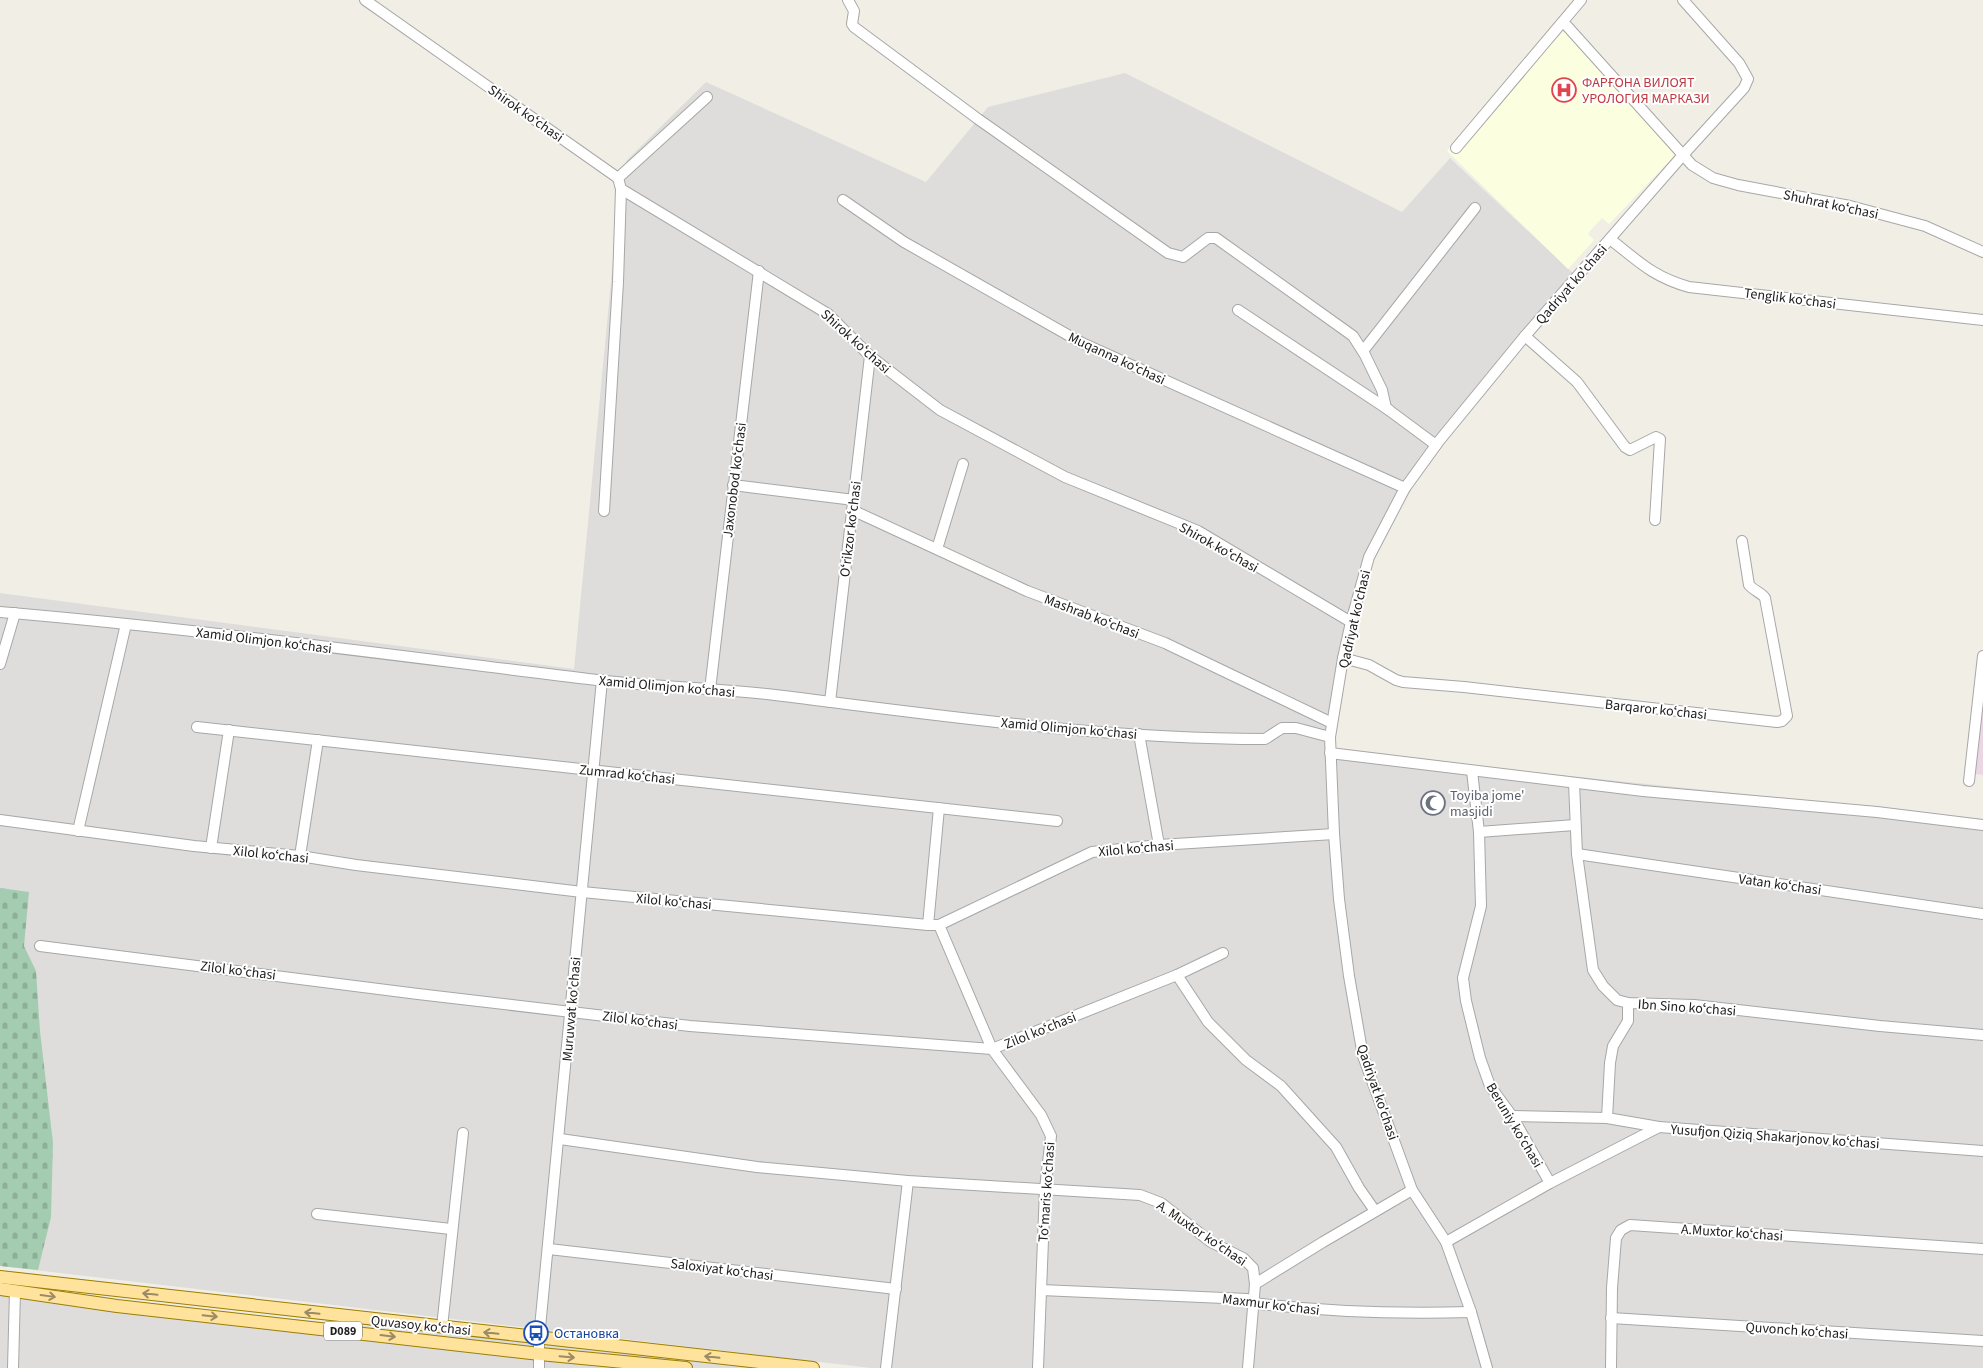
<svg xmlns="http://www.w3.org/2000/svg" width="1983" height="1368" font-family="'Source Sans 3',sans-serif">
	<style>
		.residential { fill: #dedddc }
		.industrial { fill: #ebd7e4 }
		.education { fill: #fbffe0 }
		.cemetery { fill: url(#cemetery-stones) }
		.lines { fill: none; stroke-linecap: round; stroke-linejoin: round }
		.minor-casing { stroke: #a7a7a7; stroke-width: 12 }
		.major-casing { stroke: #9b7e00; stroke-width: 14 }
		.minor { stroke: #fff; stroke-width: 10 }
		.major { stroke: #ffe29c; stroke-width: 12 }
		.oneway { stroke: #9b8b64 }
		.labels { text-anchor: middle; stroke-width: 4; stroke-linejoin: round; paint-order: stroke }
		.shield { fill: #fff; stroke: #636363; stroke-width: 1 }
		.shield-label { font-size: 12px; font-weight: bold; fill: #202020 }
		.health-label { font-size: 14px; fill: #be3a42; stroke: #fff; text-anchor: start }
		.street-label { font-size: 14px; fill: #202020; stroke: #fff }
		.worship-label { font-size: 14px; fill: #5b616d; stroke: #fff; text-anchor: start }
		.transit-label { font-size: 14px; fill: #164399; stroke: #fff; text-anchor: start }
	</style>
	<defs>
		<pattern id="cemetery-stones" width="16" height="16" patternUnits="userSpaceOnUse" patternTransform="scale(1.25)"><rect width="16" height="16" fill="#a4ccb0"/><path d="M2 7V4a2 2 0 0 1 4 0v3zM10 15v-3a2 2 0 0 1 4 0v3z" fill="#8daf97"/></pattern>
	</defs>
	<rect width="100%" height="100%" fill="#f1efe5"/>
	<g class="residential">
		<polygon points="1125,73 1402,212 1450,158 1575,275 1396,500 1355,613 1331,751 1983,819 1983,1368 871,1368 0,1266 0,593 574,669 616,229 626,161 706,82 926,182 988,107"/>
		<polygon points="0,1291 805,1368 0,1368"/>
	</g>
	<polygon class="industrial" points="1983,651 1983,775 1968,773"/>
	<polygon class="education" points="1566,29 1677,153 1609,224 1602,218 1590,231 1588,234 1594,240 1568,269 1447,151"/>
	<polygon class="cemetery" points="0,888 29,892 24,946 36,971 40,1031 53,1143 51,1217 38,1270 0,1266"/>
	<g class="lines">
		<g class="minor-casing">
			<g id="minor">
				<polyline points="365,0 618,178 621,189 828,314 870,356 940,410 1065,477 1198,531 1351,622"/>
				<polyline points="848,0 854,11 852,24 854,27 978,119 1168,253 1183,257 1208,238 1216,238 1353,336 1365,355 1382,390 1386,408 1436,445"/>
				<polyline points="1567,26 1692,165 1713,178 1738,185 1850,206 1925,226 1983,252"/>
				<polyline points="1456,148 1581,0"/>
				<polyline points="618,178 707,97"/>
				<polyline points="843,200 904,242 1082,343 1405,488"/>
				<path d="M1610,239C1638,261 1653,277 1689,287L1983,320"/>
				<polyline points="1238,310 1389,410"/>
				<polyline points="1525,336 1577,382 1625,447 1630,450 1656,437 1660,439 1655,520"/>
				<polyline points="1363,351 1475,208"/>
				<polyline points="733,485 854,500"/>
				<polyline points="852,510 1027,591 1165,643 1332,723"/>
				<polyline points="604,511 618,282 621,189"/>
				<polyline points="937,549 963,464"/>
				<path d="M0,612C200,629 398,656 597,680C656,687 716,688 775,695C938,715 1101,739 1265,739L1282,728H1296L1330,737"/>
				<path d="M1343,658L1369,665L1396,680L1403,682L1464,687L1777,722L1782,721L1787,716L1765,598C1761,592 1754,591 1749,585L1742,541"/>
				<polyline points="0,664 15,613"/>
				<polyline points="710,690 759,271"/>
				<polyline points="830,702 870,356"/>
				<polyline points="197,727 1057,821"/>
				<polyline points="1139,734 1159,845"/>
				<polyline points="1330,753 1643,791 1877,812 1983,825"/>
				<polyline points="1472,771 1479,832 1481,906 1463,978 1466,1001 1480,1058 1490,1086 1512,1116 1550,1183"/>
				<polyline points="1969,781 1983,656"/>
				<polyline points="1574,783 1577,854 1593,970 1603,986 1617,1000 1628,1003 1694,1005 1880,1026 1983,1035"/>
				<polyline points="0,820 194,846 300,856 356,865 582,892 928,925 939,925 1092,852 1159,845 1334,834"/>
				<polyline points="78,831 126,624"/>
				<polyline points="1479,832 1575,825"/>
				<polyline points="211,848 229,730"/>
				<polyline points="1577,854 1983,914"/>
				<polyline points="300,856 318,740"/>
				<polyline points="928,925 939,808"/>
				<polyline points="939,925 992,1049 1041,1115 1051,1136 1045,1189 1038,1368"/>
				<polyline points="40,946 418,994 690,1026 992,1049 1177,975 1223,953"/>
				<polyline points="1177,975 1208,1022 1246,1060 1281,1086 1336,1147 1359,1188 1375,1211"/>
				<polyline points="1512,1116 1607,1118 1610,1063 1613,1046 1628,1021 1628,1003"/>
				<polyline points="1607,1118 1659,1127"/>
				<polyline points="560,1139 757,1167 908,1181 1140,1195 1161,1203 1211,1242 1243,1258 1253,1268 1255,1284 1248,1368"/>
				<polyline points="317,1214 451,1229"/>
				<polyline points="1446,1242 1550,1183 1659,1127 1983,1151"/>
				<polyline points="549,1249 896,1289"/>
				<polyline points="1255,1284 1323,1242 1412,1190"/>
				<path d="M1041,1290L1247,1299L1253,1303C1326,1312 1398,1314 1471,1312"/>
				<polyline points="1611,1318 1983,1341"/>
				<polyline points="442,1327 463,1133"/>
				<polyline points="13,1368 15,1291"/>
				<polyline points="539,1368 539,1338 602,680"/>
				<polyline points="886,1368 908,1181"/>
				<polyline points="1487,1368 1471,1312 1446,1242 1412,1190 1363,1056 1349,976 1339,899 1334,834 1330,737 1343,658 1351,622 1369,557 1405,488 1439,441 1525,336 1683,155 1744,88 1748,79 1739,63 1683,0"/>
				<polyline points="1611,1368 1612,1288 1616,1238 1621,1230 1630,1225 1983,1249"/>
			</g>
		</g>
		<g class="major-casing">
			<g id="major">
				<polyline points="0,1277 813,1368"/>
				<polyline points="0,1289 117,1306 540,1354 686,1368"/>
			</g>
		</g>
		<use href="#minor" class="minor"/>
		<use href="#major" class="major"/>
	</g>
	<defs><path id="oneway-shaft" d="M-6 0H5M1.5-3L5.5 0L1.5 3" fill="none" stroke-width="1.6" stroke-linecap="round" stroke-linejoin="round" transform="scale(1.25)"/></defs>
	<g class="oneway">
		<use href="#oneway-shaft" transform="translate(150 1294) rotate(-174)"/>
		<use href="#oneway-shaft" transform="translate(48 1296) rotate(8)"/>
		<use href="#oneway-shaft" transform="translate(312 1313) rotate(-174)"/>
		<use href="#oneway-shaft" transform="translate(210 1316) rotate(6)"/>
		<use href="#oneway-shaft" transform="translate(491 1333) rotate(-174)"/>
		<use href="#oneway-shaft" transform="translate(388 1336) rotate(7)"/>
		<use href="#oneway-shaft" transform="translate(567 1357) rotate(5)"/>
		<use href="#oneway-shaft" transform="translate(712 1357) rotate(-174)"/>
	</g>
	<defs>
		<g id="hospital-ring" transform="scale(1.25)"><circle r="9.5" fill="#fff" stroke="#e0444e" stroke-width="1.5"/><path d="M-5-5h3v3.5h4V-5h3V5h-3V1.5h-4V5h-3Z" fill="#e0444e"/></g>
		<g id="mosque-ring" transform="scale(1.25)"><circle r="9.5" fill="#fff" stroke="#6b7280" stroke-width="1.5"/><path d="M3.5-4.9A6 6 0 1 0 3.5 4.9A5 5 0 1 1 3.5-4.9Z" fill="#6b7280"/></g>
		<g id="bus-ring" transform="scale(1.25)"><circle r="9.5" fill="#fff" stroke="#1a4fb4" stroke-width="1.5"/><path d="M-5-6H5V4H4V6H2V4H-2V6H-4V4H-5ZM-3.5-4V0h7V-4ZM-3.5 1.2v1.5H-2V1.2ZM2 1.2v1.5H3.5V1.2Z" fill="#1a4fb4"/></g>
	</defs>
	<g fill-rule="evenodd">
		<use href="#hospital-ring" x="1564" y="90"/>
		<use href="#mosque-ring" x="1433" y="803"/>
		<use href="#bus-ring" x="536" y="1333"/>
	</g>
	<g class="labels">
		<rect class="shield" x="324" y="1321.5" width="38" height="19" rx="4"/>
		<g class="shield-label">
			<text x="343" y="1335">D089</text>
		</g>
		<g class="health-label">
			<text x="1582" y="87">ФАРҒОНА ВИЛОЯТ<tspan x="1582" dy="16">УРОЛОГИЯ МАРКАЗИ</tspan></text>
		</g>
		<g class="street-label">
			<text transform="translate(526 113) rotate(35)" y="5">Shirok koʻchasi</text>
			<text transform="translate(1831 204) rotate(12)" y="5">Shuhrat koʻchasi</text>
			<text transform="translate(1571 284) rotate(-49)" y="5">Qadriyat ko'chasi</text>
			<text transform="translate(1790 298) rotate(7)" y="5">Tenglik koʻchasi</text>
			<text transform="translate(856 341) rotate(42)" y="5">Shirok koʻchasi</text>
			<text transform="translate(1117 358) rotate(25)" y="5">Muqanna koʻchasi</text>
			<text transform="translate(734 480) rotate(-83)" y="5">Jaxonobod koʻchasi</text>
			<text transform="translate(850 529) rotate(-83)" y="5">Oʻrikzor koʻchasi</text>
			<text transform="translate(1219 547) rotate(29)" y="5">Shirok koʻchasi</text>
			<text transform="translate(1092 616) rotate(21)" y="5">Mashrab koʻchasi</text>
			<text transform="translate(1354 619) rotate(-77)" y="5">Qadriyat ko'chasi</text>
			<text transform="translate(264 640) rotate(7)" y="5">Xamid Olimjon koʻchasi</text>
			<text transform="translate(667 686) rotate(5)" y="5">Xamid Olimjon koʻchasi</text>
			<text transform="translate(1656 709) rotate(6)" y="5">Barqaror koʻchasi</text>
			<text transform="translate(1069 728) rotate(5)" y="5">Xamid Olimjon koʻchasi</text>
			<text transform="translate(627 774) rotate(6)" y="5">Zumrad koʻchasi</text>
			<text transform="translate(1136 848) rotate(-5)" y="5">Xilol koʻchasi</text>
			<text transform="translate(271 854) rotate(6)" y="5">Xilol koʻchasi</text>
			<text transform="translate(1780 884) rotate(8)" y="5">Vatan koʻchasi</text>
			<text transform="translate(674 901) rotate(5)" y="5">Xilol koʻchasi</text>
			<text transform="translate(238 970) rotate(7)" y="5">Zilol koʻchasi</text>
			<text transform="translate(1687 1007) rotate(4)" y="5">Ibn Sino koʻchasi</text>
			<text transform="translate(571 1009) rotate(-85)" y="5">Muruvvat ko'chasi</text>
			<text transform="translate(640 1020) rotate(7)" y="5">Zilol koʻchasi</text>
			<text transform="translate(1040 1030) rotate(-22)" y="5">Zilol koʻchasi</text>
			<text transform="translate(1378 1092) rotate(71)" y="5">Qadriyat ko'chasi</text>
			<text transform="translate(1515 1125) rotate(59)" y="5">Beruniy koʻchasi</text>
			<text transform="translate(1775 1136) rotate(4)" y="5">Yusufjon Qiziq Shakarjonov koʻchasi</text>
			<text transform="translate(1046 1192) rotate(-86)" y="5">Toʻmaris koʻchasi</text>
			<text transform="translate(1732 1232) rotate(4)" y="5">A.Muxtor koʻchasi</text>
			<text transform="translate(1202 1233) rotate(34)" y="5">A. Muxtor koʻchasi</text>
			<text transform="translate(722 1269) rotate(7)" y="5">Saloxiyat koʻchasi</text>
			<text transform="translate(1271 1304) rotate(7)" y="5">Maxmur koʻchasi</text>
			<text transform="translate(421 1325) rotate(6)" y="5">Quvasoy koʻchasi</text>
			<text transform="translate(1797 1330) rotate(4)" y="5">Quvonch koʻchasi</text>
		</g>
		<g class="worship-label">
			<text x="1450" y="800">Toyiba jome'<tspan x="1450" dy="16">masjidi</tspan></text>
		</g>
		<g class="transit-label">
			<text x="554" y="1338">Остановка</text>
		</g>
	</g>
</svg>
